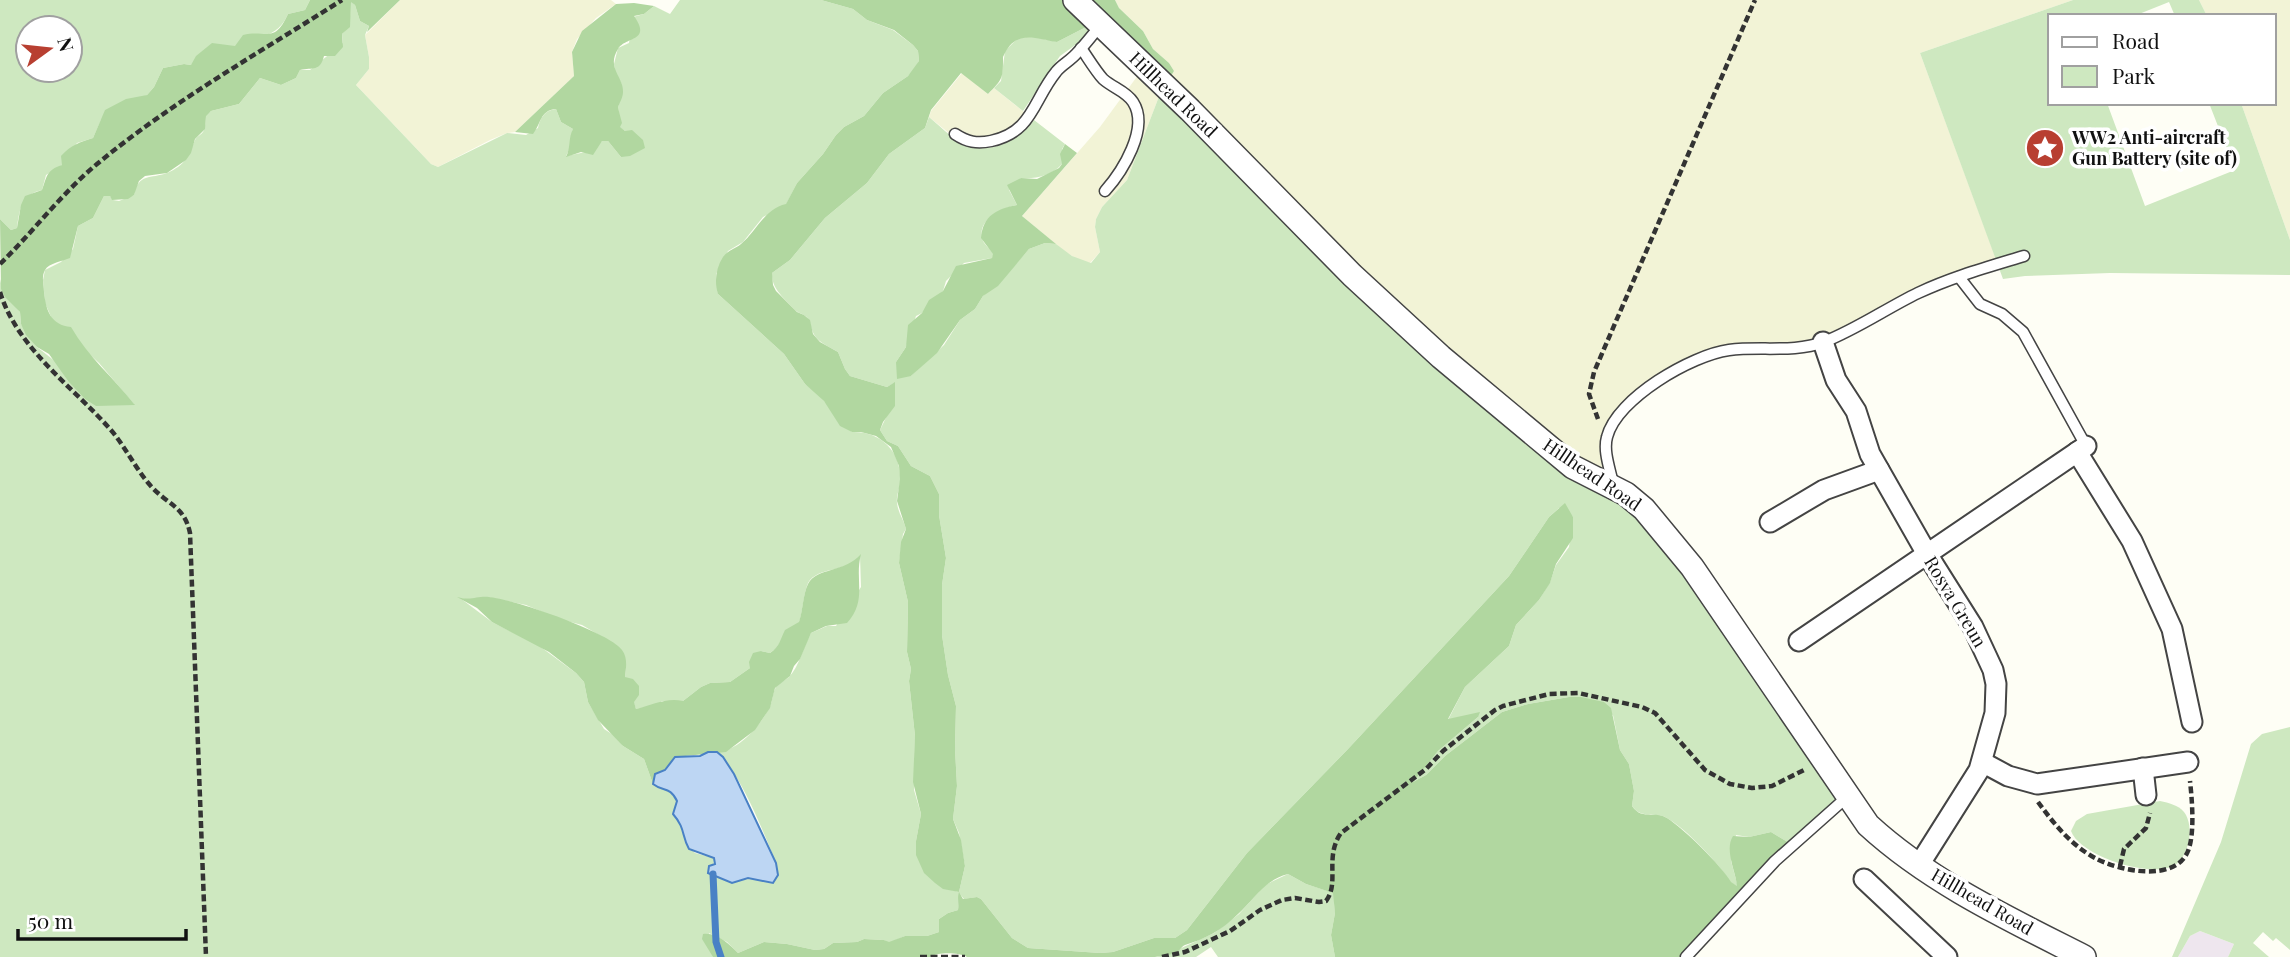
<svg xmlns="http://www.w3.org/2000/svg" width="2290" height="957" font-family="'Playfair Display',serif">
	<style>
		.industrial { fill: #eee6ee }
		.farmland { fill: #f2f3d6 }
		.green { fill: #cee8c0; fill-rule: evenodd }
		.forest { fill: #b1d7a0 }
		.water { fill: #bdd6f3; stroke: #4981c5; stroke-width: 2 }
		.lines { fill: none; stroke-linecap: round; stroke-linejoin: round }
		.stream { stroke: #4981c5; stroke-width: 7 }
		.service-casing { stroke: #444; stroke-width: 13 }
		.minor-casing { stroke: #444; stroke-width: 23 }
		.tertiary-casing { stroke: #444; stroke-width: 26 }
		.path { stroke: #333; stroke-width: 4.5; stroke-dasharray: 7 3.5; stroke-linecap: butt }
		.service { stroke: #fff; stroke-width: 10 }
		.minor { stroke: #fff; stroke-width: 19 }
		.tertiary { stroke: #fff; stroke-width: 23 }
		.labels { text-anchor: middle; stroke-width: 7; stroke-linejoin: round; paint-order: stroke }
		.street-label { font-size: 18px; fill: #111; stroke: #fff }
		.poi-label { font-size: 18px; font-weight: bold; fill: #111; stroke: #fff; text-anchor: start }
	</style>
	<rect width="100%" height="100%" fill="#fefef5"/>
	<polygon class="industrial" points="2200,931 2234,944 2228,957 2178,957 2190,936"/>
	<g class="farmland">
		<polygon points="400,0 611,0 616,4 596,18 577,39 572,52 574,76 515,132 507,133 490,140 438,167 431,164 356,85 369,69 369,57 365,35"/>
		<polygon points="1115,0 2073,0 1920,53 1998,264 1966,274 1823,342 1725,350 1652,384 1609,432 1614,487 1471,381 1171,76 1174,71 1169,63 1153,49 1143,31 1119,8"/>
		<polygon points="2199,0 2290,0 2290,240 2241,103 2274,103 2274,16 2207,16"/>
		<polygon points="1144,67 1163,86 1127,180 1102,207 1096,219 1095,227 1100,252 1090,263 1080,261 1064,251 1022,216 1100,127"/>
		<polygon points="962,73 988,94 994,88 1034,120 1015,139 1006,143 979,147 960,142 929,117 931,111"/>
	</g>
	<g class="green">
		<path d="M0,0H310L305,10L288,14C283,25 276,33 263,36L259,34L236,46H229L191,65L184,64L163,68L154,87L147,95L101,120L93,138L77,143L62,165L46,175L42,190C22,194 19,210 17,228L11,230L0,219ZM28,28H70V70H28Z"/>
		<path d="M680,0H821L853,9L867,20L893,30L913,45L918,51L919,61L916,68L908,76L883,93L864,116L844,127L836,135L823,154L797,183L786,205L763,217L743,242L728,251L716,274L718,294L784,354L805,384L818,394L852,432C881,431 902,452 900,481C900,489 896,495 897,503C898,513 904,520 906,529L903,534L899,563L908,602L907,652L911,669L909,681L915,736L914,790L921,814L916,841L948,889L959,892L965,866L959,833L953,819L957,786L955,749L956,706L948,675L942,635V585L946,558L939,515V494L930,476L911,466L898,446L887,441L880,430L895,399L894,383L887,387L850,376L845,369L838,352C828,346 816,342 812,330C811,328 810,322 809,320C806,314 799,314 795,310C785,299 771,289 772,273L790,260L825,218L867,183L889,154L925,128L929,117C939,125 949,136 960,142C987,158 1017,141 1034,120L1065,144L1062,149V164C1051,176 1036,179 1021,178L1009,190L1017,205C1002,208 975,220 983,241C985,245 990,249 994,254L992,258L964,263L946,281L943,291L922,313L916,316L906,347L896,362L911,376L944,345L960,320L975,309L983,296L1007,274L1029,249L1045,243L1056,244L1072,256L1091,263L1100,252L1095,227L1096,219L1102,207L1127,180L1163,86L1351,276L1625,494L1847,797L1791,844L1771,832L1749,837L1736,835L1731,861L1738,887L1730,882C1721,865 1685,828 1667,818C1655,811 1642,820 1632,806L1634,791L1629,764L1620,750L1613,715L1569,697L1528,704L1502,712L1445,756L1426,775L1411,783L1438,751L1478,717L1448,720L1465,687L1509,646L1516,625L1539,600L1550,582L1556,565L1569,547L1573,517L1559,508L1549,517L1509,576L1348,749L1247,853L1187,930L1175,938H1154L1113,952L1100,953L1028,948L1012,938L981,899L977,897L964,899L959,893L958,910L948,913L939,919V932L927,936H905L889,943L884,940L864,939L857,942L833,943L824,949L815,950L787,944L764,942L738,953L727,942L709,933L713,957H0V279C3,295 11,301 20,312L21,324L37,347L56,362L68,381L128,404H134L99,363L52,319L45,303L43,280L45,270L61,262L73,249L78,226L93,218L104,196H110L113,200L119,201L134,195C138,173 151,179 167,173C186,165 188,156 195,140C197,136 201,135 203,132C206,128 205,120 206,115L211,111L239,104L260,78L281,85L296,78L300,70H310L343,43L342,34C353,25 349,13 351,1L355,5L360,21L369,26L365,35L369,57V69L356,85L431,164L438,167L507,133L526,135L538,128C540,118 545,110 556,109L561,122L573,129L570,148L566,156L586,152L602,141H608L621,157L625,131L619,127L618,108L622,85L615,71L614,64L618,48L629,43L633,17L644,14L654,6L670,14ZM860,556L861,587L836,626H827L811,633C803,647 799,667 789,677C785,681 779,682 776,687C772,693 773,702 769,708C760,726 738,751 717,752C739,770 765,835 776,863L778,875C758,886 752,874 732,883L713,874L714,858L695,853L685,842L683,827L673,814L677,801L669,791L653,784L644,759L623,746L618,738L604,729L588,702L584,682L576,673L538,645L492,622L460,598L471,600L487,597L502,600L526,605L559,619L582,625L599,635L626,668L625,677L636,709L657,705L662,701H683L701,687L710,683L730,682L750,668L761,651L770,653C783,644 784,630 799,623C803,611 804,587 810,580C823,566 845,573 860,556Z"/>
		<polygon points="2073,0 2199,0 2207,16 2175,16 2169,2 2134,16 2050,16 2050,103 2107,103 2145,206 2235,170 2209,103 2241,103 2290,240 2290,275 2110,273 2025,276 2003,279 1920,53"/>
		<polygon points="1098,23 1085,38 1060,56 1023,111 994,88 1001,81 1005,51 1017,39 1031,36 1057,42 1090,25"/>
		<polygon points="2290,727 2290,950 2276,938 2273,941 2263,932 2253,943 2269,957 2228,957 2234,944 2200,931 2190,936 2178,957 2172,957 2221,842 2251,744 2262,734"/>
		<path d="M2160,801C2169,803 2178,805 2184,812C2195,826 2189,858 2173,866C2149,878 2080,856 2071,831L2076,821L2087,814Z"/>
		<polygon points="1288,874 1306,884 1334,893 1335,913 1331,935 1335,957 1218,957 1211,947 1196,957 1155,957 1166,955 1214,933 1239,914 1265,885"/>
	</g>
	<g class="forest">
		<path d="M310,0H400L367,32L369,26L360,21L355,5L351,2L350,27L342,34L343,47L335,56H324C320,72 313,67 300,70L296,78L281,85L260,78L239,104L211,111L206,116L205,129L195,139L191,153L186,160L167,173L145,176L139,181L134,195L128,199L112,200L110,196H104L93,218L78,226L70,258C63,261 49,263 45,270C41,277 44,285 44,292C46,311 51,325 71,327C88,357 114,378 135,405L96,406L85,399L68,381L49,354L37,347L26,335L21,324L20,312L5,297L1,289L0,219L11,230L17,228L21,205L25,196L42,190C47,177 46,170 62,165L61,156C71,145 80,142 93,138L105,110L126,99L147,95L154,87L163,68L184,64L191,65L196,56L212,43L235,46L243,35C266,29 274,45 288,14L305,10Z"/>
		<path d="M821,0H1074L1090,25L1057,42C1034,38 1015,29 1003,57C1003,78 1003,79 988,94L961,73L931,110L925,128L889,154L867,183L825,218L790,260L772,273L773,285L776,291L797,312L804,315L810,320L813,334L820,342L838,352L845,369L850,376L887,387L895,382V406L883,422L880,430L887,441L898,446L911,466L930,476L939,494V515L946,558L942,585V635L948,675L956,706L955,749L957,786L953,819L961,840L965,866L959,892L963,899L977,897L981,899L1012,938L1028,948L1100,953L1113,952L1154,938H1175L1187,930L1247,853L1348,749L1509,576L1549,517L1565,503L1573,517V538L1556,564L1550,583L1539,600L1516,625L1509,646L1465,687L1448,719L1480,712L1478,717L1438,751L1413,782L1426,775L1445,756L1502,712L1528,704L1569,697H1581L1604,702L1611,708L1620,750L1629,764L1634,791L1632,806C1642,821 1655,810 1667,818C1684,829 1721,865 1731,882L1737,886C1736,872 1724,850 1733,836L1749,837L1771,832L1791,844L1685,957H1335L1331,935L1335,913L1333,893L1306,884L1288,874C1264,880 1254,900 1237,915C1222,930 1205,939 1185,945C1182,946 1180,950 1177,952C1171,955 1161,956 1155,957H967C959,952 937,952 930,957H713L702,939L703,934C717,932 729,944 738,953L764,942L787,944L815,950L824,949L833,943L857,942L864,939L884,940L889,942L905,936H927L939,932V919L948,913L958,910C959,903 957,898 959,892L943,889L935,883L924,873L916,855V841L921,814L913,782L915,736L909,681L911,669L907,652L908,602L899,563L901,542L906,529L897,501L900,479L899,466L891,447L876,436L861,432H852L840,426L824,401L805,384L784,354L718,294C714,281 716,268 723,257C728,250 735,249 741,244C757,231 764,209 786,204L797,183L823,154L836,135L844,127L864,116L883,93L908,76L919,61L918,51L913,45L894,30L867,20L853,9Z"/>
		<polygon points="1076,0 1115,0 1119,8 1143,31 1153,49 1169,63 1174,71 1171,76"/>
		<path d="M634,3L654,6L644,14L634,16C652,42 626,36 618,49C606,68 624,77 623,92C623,98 619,103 618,108L622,123L620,127L625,131L632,130L643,140L645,148L630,156L621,157L608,141H602L593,155L581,152L566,157C571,147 568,138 573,129L561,122L556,109C540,110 541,124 533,134L515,132L574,76L572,52L582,31L616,4Z"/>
		<path d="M1065,144L1077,153L1022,216L1056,244L1045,243L1029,249L998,286L983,296L975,309L960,320L937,353L911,376L897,379L896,362L906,347L908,325L922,313L929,300L943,291L956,266L992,258L993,254L981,238C983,215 997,209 1017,205L1007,185L1021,178L1037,179L1059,168L1062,164L1060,154Z"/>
		<path d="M861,554C854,581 868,599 847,623L826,626L811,633L800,659L794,666L790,676L775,688L770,708L755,730L726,752L675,757L665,770L655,774L653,784L644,759L623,746L598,720L588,702L584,682L576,673L549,652L492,622L477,608L457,597C472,601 476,596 489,597C513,599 609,632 622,650C628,658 626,668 625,677L633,679L639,686V695L634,702L636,709C652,705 667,697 683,701L701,687L710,683L730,682L750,668L749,662L753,653L761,651L770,653C780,646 780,640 785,630L799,622C803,610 803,594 808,584C817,567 845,573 861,554Z"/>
	</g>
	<path class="water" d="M708,752H717L723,757L734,774L776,863L778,875L773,883L748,878L732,883L708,873L709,866L715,864L714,858L689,849C681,835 686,829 673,814L677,801C670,786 663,792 653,784L655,774L665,770L675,757L700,756Z"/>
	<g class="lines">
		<polyline class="stream" points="713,874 716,942 721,957"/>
		<g class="service-casing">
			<g id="service">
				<path d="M1081,48C1088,58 1095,70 1103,79C1113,88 1126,91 1133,102C1150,128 1122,172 1105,191"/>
				<path d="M955,134C967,142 977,144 991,141C1033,132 1033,100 1056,72C1061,65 1070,61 1076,54C1085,45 1092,35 1101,25"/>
				<polyline points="1959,277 1980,304 2002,314 2023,332 2086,446"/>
				<path d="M1613,484C1610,469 1603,451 1607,437C1617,398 1692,355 1729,350C1761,346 1793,353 1824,342C1857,329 1887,308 1918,293C1952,277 1988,267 2024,256"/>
				<polyline points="1686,957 1775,861 1847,797"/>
			</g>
		</g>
		<g class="minor-casing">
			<g id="minor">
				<polyline points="1823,342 1836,380 1856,411 1870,454 1927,554 1973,627 1993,670 1996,684 1995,713 1979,770 1919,865"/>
				<polyline points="2077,452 2132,541 2172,629 2192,722"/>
				<polyline points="1770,522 1824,490 1879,470"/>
				<polyline points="1799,641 2086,446"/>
				<polyline points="1982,762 2008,776 2037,784 2188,762"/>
				<polyline points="2143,768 2146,795"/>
				<polyline points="1864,879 1947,957"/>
			</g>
		</g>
		<g class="tertiary-casing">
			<path id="tertiary" d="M1075,0L1190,110L1352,275L1441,357L1573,467L1626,494L1644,509L1692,567L1868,825C1930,882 2009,919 2084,957"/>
		</g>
		<g class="path">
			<path d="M0,264C33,232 62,193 97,164C173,101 259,53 342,0"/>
			<path d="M0,292C17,348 73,387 110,429C125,446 135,468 150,485C167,505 184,505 190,533L206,957"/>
			<polyline points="1598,419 1589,394 1594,372 1755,0"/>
			<path d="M2038,802C2054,824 2071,845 2095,858C2119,871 2175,883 2188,851C2195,834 2192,799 2190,781"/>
			<polyline points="2120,866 2124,849 2146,828 2150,813"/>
			<polyline points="920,957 965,957"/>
			<path d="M1162,957L1185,952L1230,931L1260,910L1282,900L1295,898L1319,902L1326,901C1340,883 1324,857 1341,833L1426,769L1443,751L1495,710L1503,706L1549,694L1578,693L1642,707L1655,713L1705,770L1730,784L1752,788L1772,786L1806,769"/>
		</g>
		<use href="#service" class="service"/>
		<use href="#minor" class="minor"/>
		<use href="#tertiary" class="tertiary"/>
	</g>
	<defs>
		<g id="sight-disc" transform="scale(2.0125)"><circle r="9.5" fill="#b83f31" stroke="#fff"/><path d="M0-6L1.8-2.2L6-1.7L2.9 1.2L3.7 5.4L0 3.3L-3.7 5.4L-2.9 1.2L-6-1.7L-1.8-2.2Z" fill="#fff"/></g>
	</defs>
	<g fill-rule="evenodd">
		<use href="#sight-disc" x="2045" y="148"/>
	</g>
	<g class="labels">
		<g class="street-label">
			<text transform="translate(1173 95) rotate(44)" y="6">Hillhead Road</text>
			<text transform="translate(1592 475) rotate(34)" y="6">Hillhead Road</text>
			<text transform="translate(1955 602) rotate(59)" y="6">Rosva Greun</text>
			<text transform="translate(1982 902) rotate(30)" y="6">Hillhead Road</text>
		</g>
		<g class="poi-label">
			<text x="2072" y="144">WW2 Anti-aircraft<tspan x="2072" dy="21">Gun Battery (site of)</tspan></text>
		</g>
	</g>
	<rect x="2048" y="14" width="228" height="91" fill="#ffffff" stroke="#a0a0a0" stroke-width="2"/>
	<rect x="2062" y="37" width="35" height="10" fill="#ffffff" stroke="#a0a0a0" stroke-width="2"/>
	<text x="2112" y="49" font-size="21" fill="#111111">Road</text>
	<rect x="2062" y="66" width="35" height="21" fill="#cee8c0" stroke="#a0a0a0" stroke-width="2"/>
	<text x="2112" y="84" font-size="21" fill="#111111">Park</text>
	<g transform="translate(49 49) rotate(75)"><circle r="33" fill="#ffffff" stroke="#a0a0a0" stroke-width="2"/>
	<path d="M0-5L12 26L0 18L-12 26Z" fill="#b83f31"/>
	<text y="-10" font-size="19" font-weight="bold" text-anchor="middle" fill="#111111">N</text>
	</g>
	<path d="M18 929v10h168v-10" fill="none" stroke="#111111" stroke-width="3.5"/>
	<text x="28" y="929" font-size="21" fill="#111111" stroke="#ffffff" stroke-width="5" paint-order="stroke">50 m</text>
</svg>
